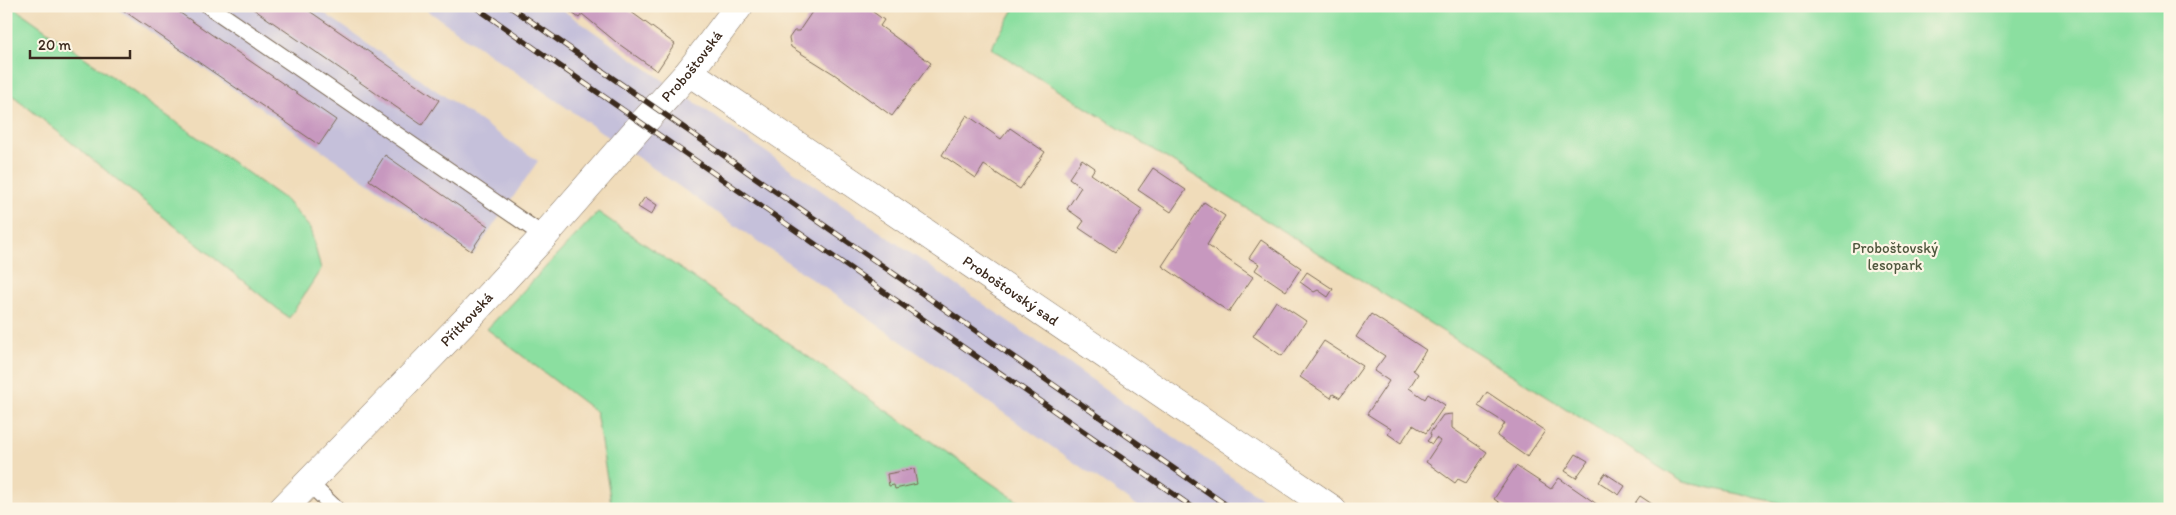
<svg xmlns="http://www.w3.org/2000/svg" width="2176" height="515" font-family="Itim,sans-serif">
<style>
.industrial{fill:#c5c0da}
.green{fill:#8bdfa0;stroke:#63845f}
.building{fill:#c798bf}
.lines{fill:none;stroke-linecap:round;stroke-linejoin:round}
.lane-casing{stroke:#7a6855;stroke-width:18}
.street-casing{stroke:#7a6855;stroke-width:29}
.secondary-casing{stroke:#7a6855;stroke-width:29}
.lane{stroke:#fff;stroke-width:16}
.street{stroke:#fff;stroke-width:28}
.secondary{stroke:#fff;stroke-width:28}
.rail-casing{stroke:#3b2a1e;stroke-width:5.5}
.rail{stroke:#fcf5e5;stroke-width:4;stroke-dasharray:11;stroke-linecap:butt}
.labels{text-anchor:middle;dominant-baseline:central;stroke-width:4.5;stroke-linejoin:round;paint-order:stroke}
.street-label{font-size:15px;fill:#3b2a1e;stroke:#fcf5e5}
.park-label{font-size:15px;fill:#4f573e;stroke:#fcf5e5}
</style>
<rect width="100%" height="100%" fill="#fcf5e5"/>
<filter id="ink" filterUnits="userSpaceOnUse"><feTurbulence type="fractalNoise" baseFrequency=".02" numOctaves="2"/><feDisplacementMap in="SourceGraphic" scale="10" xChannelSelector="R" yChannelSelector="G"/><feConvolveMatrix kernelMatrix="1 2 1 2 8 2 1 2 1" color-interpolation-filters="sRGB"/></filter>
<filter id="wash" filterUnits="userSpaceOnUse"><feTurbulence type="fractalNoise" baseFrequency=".0096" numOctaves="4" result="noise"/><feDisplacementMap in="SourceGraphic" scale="20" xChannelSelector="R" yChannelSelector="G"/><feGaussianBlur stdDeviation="1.12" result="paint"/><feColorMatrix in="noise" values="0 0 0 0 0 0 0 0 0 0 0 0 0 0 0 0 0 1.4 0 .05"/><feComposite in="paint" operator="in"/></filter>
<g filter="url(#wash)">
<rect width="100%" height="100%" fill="#f0dcba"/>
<g class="industrial">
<polygon points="113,6 314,6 538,161 473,255"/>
<polygon points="421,6 557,6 1277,509 1141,509"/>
</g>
<g class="green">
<polygon points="8,6 12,6 286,200 310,228 321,269 289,318 6,90 6,9"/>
<polygon points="1016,6 2170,6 2170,509 1808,509 1683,482 991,48"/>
<polygon points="598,212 1029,509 612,509 596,412 487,329"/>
</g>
<g id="blocks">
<g class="building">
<polygon points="117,6 170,6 336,120 319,145"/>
<polygon points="249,6 302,6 439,100 422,125"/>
<polygon points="562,6 623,6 675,44 657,71 616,42 582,14 579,18"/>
<polygon points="816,6 852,6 858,10 861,6 865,6 884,20 880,26 931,63 892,116 834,74 791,47 789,38 794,31 799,31"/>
<polygon points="967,115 1001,139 1010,128 1045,152 1020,189 984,165 976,178 942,155"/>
<polygon points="385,155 488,226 471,251 369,180"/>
<polygon points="1082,159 1095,168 1091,174 1143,210 1115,252 1079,228 1084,221 1067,209 1081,187 1069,178"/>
<polygon points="1153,168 1186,190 1171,212 1138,190"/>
<polygon points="645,197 657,205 651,215 638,207"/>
<polygon points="1204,202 1225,216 1207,245 1253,277 1229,312 1162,266"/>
<polygon points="1261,240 1301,268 1286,291 1255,270 1259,264 1249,258"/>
<polygon points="1307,272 1333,289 1328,297 1318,290 1314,292 1300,282"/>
<polygon points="1276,301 1306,321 1282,356 1253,336"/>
<polygon points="1371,314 1426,350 1413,370 1418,374 1409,388 1425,399 1428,394 1445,405 1426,433 1413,425 1401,443 1388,434 1391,429 1367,414 1389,381 1374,371 1385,356 1356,337"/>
<polygon points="1324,341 1363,366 1340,398 1333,394 1331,398 1300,377"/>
<polygon points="1487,392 1545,431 1527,457 1497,436 1505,423 1478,406"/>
<polygon points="1452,414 1452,428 1487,452 1466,483 1458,479 1455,483 1426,462 1440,441 1436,438 1432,444 1427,441 1431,436 1430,433 1443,415"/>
<polygon points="1576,454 1588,461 1576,478 1565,471"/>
<polygon points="1516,466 1551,489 1559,478 1604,509 1508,509 1494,499"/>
<polygon points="914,469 917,484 895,489 894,485 889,486 887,474"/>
<polygon points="1605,473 1625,486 1619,495 1599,482"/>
<polygon points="1640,496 1655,506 1653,509 1631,509"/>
</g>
</g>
</g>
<g filter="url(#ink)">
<use href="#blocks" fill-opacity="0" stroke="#7a6855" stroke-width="1"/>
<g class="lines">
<g class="lane-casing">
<g id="lane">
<polyline points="209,6 544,236"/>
<polyline points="309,483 336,509"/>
</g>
</g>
<g class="street-casing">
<g id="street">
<path id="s1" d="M689,72L1332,509"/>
<path id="s2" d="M643,123L689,72L739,6"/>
</g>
</g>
<g class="secondary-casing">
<g id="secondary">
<path id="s3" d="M283,509L470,316L544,236L643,123"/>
</g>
</g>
<use href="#lane" class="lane"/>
<use href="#street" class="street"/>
<use href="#secondary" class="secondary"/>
<g class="rail-casing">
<g id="rail">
<polyline points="474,6 1195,509"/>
<polyline points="509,6 1232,509"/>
</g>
</g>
<use href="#rail" class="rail"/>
</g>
</g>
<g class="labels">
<g class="street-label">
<text stroke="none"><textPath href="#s2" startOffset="75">Proboštovská</textPath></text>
<text stroke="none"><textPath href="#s1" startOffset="389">Proboštovský sad</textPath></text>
<text stroke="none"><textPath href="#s3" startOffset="264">Přítkovská</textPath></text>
</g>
<g class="park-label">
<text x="1895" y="248">Proboštovský<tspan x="1895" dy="17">lesopark</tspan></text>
</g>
</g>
<rect width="2176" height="515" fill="none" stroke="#fcf5e5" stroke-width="25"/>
<path d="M30 50v8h100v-8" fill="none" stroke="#3b2a1e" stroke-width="2.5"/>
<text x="38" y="50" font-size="15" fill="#3b2a1e" stroke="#fcf5e5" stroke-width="4" paint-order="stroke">20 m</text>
</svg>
